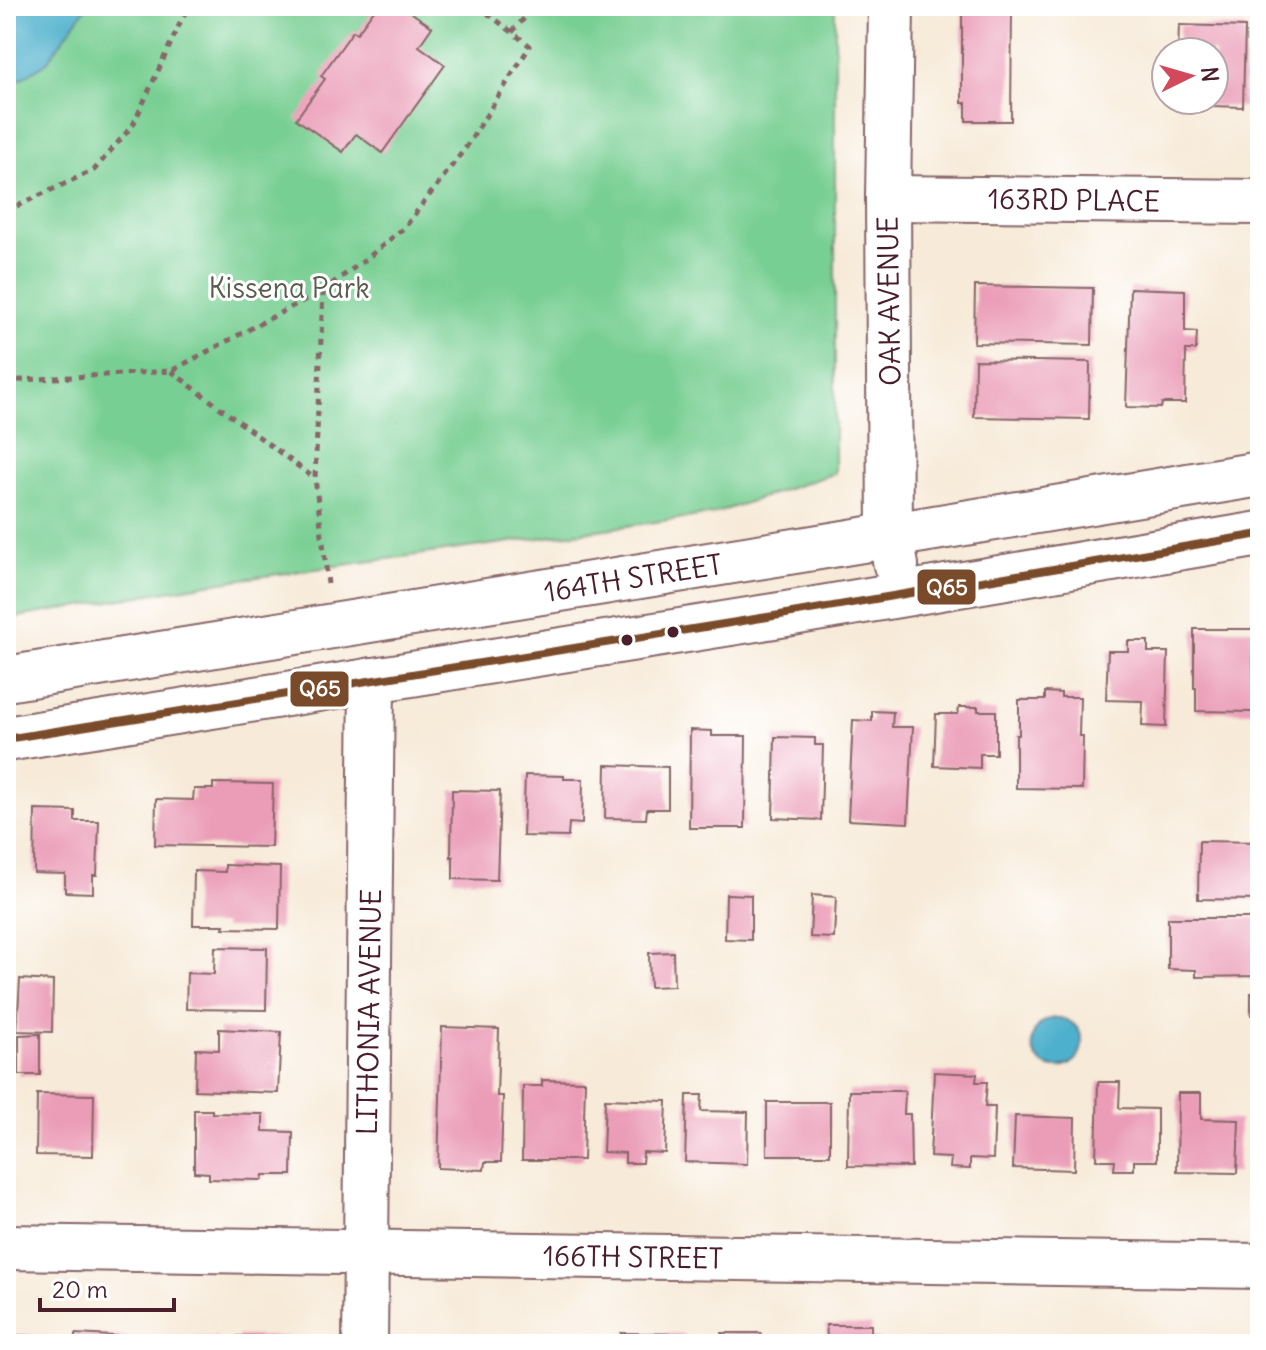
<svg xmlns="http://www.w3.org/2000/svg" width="1266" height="1350" font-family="Delius,sans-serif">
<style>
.green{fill:#78cf93;stroke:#61775f;stroke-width:2}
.water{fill:#4db0cc;stroke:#4c687c;stroke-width:2}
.building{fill:#eb9db8}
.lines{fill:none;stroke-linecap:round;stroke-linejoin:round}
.minor-casing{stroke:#876668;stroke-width:48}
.path{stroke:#876668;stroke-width:5;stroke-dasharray:6 6;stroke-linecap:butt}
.minor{stroke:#fff;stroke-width:44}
.bus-1-casing{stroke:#fff;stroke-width:14}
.bus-1{stroke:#7a4b2a;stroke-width:8}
.bus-dot{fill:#4a1f2b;stroke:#fff;stroke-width:3}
.labels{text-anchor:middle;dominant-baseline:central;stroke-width:6;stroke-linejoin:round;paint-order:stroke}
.street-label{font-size:28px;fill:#4a1f2b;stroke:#fff}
.park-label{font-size:28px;fill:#5a5d4f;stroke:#fff}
.line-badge{stroke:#fff;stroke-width:3}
.badge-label{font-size:22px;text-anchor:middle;font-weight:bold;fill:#fff}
</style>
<rect width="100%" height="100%" fill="#fff"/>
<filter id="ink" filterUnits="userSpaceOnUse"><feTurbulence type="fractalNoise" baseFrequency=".0125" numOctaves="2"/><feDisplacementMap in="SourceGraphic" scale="16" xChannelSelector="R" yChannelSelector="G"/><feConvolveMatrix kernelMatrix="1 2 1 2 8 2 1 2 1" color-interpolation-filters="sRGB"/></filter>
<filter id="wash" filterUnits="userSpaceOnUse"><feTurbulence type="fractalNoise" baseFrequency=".006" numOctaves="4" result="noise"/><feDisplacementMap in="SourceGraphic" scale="32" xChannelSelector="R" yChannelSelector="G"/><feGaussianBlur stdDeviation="1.8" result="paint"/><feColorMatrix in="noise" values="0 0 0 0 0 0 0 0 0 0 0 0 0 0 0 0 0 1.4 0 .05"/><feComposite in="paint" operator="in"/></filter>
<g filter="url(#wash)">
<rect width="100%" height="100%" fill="#f7ead8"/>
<polygon class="green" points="6,6 835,6 835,473 713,514 214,583 6,619"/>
<g class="water">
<polygon points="6,6 87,6 46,63 6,88"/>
<circle cx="1057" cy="1043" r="25"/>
</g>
<g id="blocks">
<g class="building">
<polygon points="377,6 402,6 432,27 419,46 445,65 382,153 356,134 343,152 296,119 325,79 321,76 353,31 357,33"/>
<polygon points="962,6 1012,6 1011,121 966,121 966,103 962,103"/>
<polygon points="1179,25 1245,27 1243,107 1177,105 1177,100 1214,100 1214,52 1178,52"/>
<polygon points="1257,263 1260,263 1260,324 1256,324"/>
<polygon points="975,286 1093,288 1092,345 974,343"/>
<polygon points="1130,288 1185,290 1185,331 1197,332 1196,350 1186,350 1185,403 1162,403 1161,408 1126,407"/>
<polygon points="975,360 1090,362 1089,419 974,417"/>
<polygon points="1194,629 1253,629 1254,712 1196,711 1196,688 1194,688"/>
<polygon points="1128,641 1148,641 1148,652 1168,652 1166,727 1142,726 1143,701 1106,700 1108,651 1128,651"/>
<polygon points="1045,692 1061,693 1061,697 1080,697 1079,736 1083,736 1082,789 1016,788 1016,735 1019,735 1019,700 1045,700"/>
<polygon points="959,707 978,707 978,711 996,711 996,754 980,754 980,768 934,766 936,714 958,714"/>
<polygon points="872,711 893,712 892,727 913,727 908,823 848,820 853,720 872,721"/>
<polygon points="690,730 712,731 712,736 746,736 745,828 689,828"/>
<polygon points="775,737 815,738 815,745 823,745 821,820 773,818"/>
<polygon points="606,765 668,767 668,809 647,809 646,819 605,818"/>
<polygon points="525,775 564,776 564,779 583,779 582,824 569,823 568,837 523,836"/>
<polygon points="213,783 273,784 271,847 155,845 156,799 193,800 194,789 213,789"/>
<polygon points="452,790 500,791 497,880 453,879 453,857 451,857"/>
<polygon points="35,810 75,811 75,821 99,821 97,875 93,875 93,893 65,892 65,874 34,873"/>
<polygon points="1199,841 1260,842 1260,900 1198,899"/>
<polygon points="225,865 280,867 279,929 223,928 224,925 193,925 194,871 225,872"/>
<polygon points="726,894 751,895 751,940 725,939"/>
<polygon points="812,895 836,897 834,938 810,937"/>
<polygon points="1168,918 1260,918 1260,976 1196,977 1196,970 1168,969"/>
<polygon points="215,947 267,948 266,1010 186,1009 187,973 214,974"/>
<polygon points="673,952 674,986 650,987 649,953"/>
<polygon points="20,979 53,981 52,1032 17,1031"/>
<rect x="1251" y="993" width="9" height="22"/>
<polygon points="442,1027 499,1029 497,1096 503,1096 501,1162 485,1162 484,1170 438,1168"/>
<polygon points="219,1029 281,1032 278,1093 195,1090 196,1049 219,1050"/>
<polygon points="40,1034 40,1075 19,1075 19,1035"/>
<polygon points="934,1072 977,1074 976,1082 987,1082 985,1107 995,1107 993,1159 970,1158 970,1169 950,1168 951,1158 930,1157"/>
<polygon points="542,1080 585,1081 583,1160 522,1160 523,1086 542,1086"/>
<polygon points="1098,1082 1120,1082 1119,1108 1157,1109 1157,1161 1134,1161 1134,1170 1114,1170 1115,1160 1096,1160"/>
<polygon points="849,1091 905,1091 904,1114 910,1114 911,1167 848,1166"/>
<polygon points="1178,1093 1201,1093 1201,1119 1239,1120 1237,1173 1177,1172"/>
<polygon points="6,1094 12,1094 10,1154 6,1154"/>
<polygon points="37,1094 94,1095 93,1156 36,1155"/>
<polygon points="687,1095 702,1095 701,1111 748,1112 747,1164 685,1162"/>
<polygon points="605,1099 667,1101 665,1153 643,1152 642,1163 625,1163 625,1153 603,1152"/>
<rect x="767" y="1102" width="63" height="53"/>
<polygon points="194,1110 212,1110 212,1113 263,1114 263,1131 293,1132 292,1175 263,1175 262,1180 209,1179 209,1173 194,1172"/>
<polygon points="1015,1116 1075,1118 1074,1170 1013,1168"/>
<polygon points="826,1325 871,1325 871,1339 879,1339 879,1344 816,1344 816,1337 827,1337"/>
<polygon points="621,1333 684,1334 684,1344 621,1344"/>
<polygon points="722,1333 761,1333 760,1344 721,1344"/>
<polygon points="75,1334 131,1337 131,1344 75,1344"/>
<polygon points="6,1335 49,1336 49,1344 6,1344"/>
<polygon points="238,1336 295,1337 295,1344 238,1344"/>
<rect x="153" y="1337" width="64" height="7"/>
<rect x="922" y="1340" width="19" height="4"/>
</g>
</g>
</g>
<g filter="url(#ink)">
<use href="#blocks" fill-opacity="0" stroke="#876668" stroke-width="2"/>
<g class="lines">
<g class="minor-casing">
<g id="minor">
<polyline points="891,6 888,198 890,536 896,565"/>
<polyline points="888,198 1260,202"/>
<polyline points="6,679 838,544 1260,474"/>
<polyline points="6,739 780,615 1260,534"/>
<polyline points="6,1247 1260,1266"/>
<polyline points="365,1344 372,680"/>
</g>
</g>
<g class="path">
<polyline points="188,6 212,10 216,6"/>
<polyline points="478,6 512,32"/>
<polyline points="6,211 94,170 133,125 188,6"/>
<polyline points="323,291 315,478 328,584"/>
<polyline points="171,371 314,478"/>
<polyline points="6,381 171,371 323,290 365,260 405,227 467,146 530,46 512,32 535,6"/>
</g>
<use href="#minor" class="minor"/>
<g class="bus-1-casing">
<polyline id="bus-1" points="6,739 780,615 1260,534"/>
</g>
<use href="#bus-1" class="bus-1"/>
</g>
</g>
<g class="bus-dot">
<circle cx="673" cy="632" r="7"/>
<circle cx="627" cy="640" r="7"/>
</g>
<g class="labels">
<g class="street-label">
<text transform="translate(1074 200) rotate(1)">163RD PLACE</text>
<text transform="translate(889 301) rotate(-91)">OAK AVENUE</text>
<text transform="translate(633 578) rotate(-9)">164TH STREET</text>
<text transform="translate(369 1012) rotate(-89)">LITHONIA AVENUE</text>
<text transform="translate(633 1257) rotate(1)">166TH STREET</text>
</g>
<g class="park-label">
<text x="289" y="288">Kissena Park</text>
</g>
</g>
<g class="line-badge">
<rect x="916" y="568" width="61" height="38" rx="8" fill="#7a4b2a"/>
<rect x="289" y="670" width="61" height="38" rx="8" fill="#7a4b2a"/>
</g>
<g class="badge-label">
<text x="947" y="595">Q65</text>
<text x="320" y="696">Q65</text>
</g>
<rect width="1266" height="1350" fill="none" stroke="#fff" stroke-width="32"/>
<g transform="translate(1190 76) rotate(85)"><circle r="38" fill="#ffffff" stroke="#b7a5aa" stroke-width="2"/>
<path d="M0-6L14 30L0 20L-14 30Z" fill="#d1495b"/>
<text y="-12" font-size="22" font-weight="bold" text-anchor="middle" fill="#4a1f2b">N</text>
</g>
<path d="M40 1298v12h134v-12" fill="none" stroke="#4a1f2b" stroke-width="4"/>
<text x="52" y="1298" font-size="24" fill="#4a1f2b" stroke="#ffffff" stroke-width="6" paint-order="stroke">20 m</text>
</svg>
